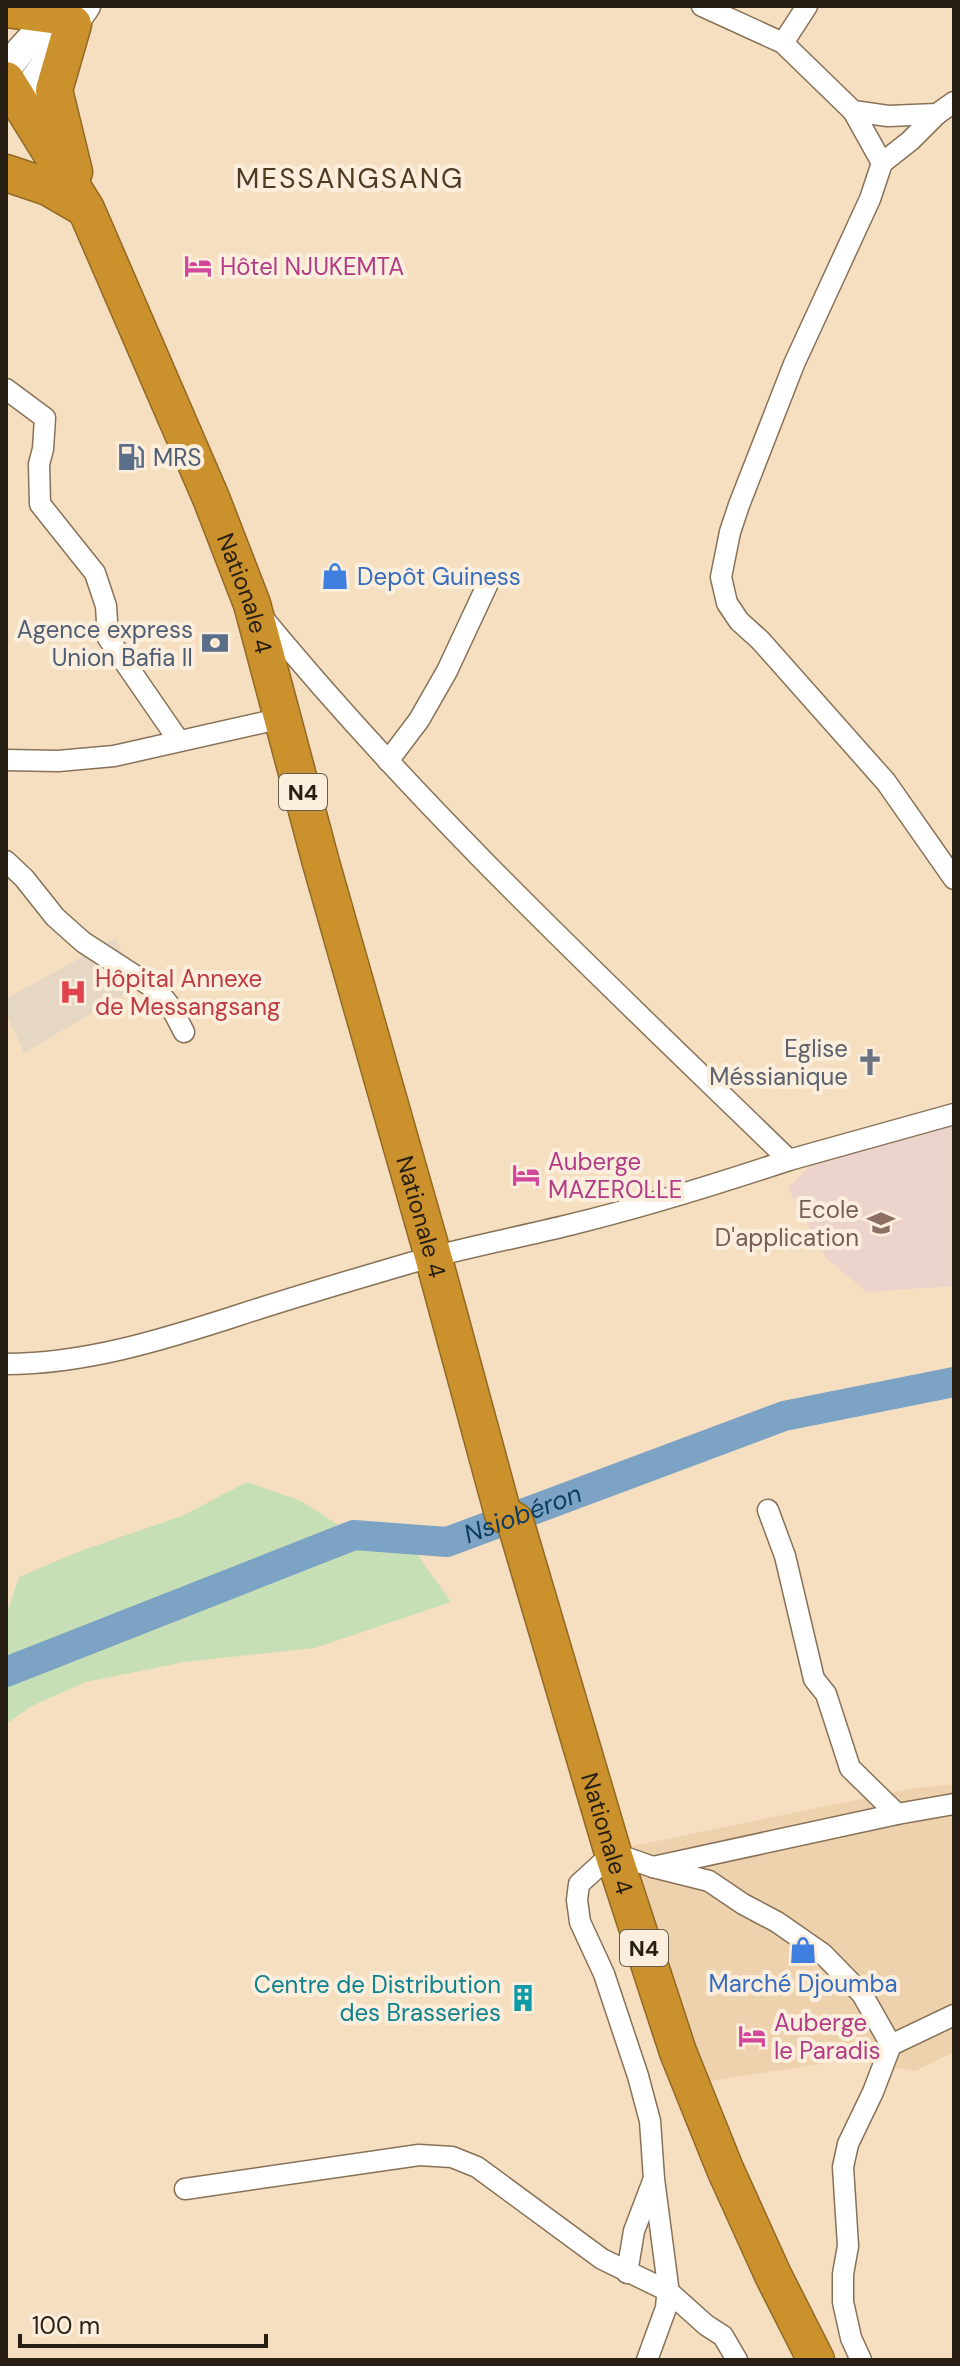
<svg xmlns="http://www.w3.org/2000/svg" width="960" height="2366" font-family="'DM Sans',sans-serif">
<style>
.built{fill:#eed2ae}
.education{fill:#ecd3cc}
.medical{fill:#e6d6c4}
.green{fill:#c6dfb6}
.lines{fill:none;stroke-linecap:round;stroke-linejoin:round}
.river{stroke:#7ca3c4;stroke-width:30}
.street-casing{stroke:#877257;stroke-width:23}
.secondary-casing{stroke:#877257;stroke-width:31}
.highway-casing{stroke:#916924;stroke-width:39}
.street{stroke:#fff;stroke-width:20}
.secondary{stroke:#fff;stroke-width:28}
.highway{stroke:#ca912d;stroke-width:36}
.labels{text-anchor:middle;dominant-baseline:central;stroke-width:8;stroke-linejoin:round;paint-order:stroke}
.shield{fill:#fceedc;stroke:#675d4f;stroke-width:2}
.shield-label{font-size:22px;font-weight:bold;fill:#271f13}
.hotel-label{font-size:24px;fill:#b23c85;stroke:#fceedc;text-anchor:start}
.service-label{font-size:24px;fill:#4e5e75;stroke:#fceedc;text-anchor:start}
.shop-label{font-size:24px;fill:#366cbe;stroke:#fceedc;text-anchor:start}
.street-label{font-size:24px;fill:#271f13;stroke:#fceedc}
.health-label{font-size:24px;fill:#be3a42;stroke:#fceedc;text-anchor:start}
.worship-label{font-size:24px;fill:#5b616d;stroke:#fceedc;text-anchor:end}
.education-label{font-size:24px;fill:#785e54;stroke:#fceedc;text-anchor:end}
.culture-label{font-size:24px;fill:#0d838f;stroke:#fceedc;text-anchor:end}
.water-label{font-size:26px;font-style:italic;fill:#0e3d5f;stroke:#fceedc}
.quarter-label{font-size:28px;letter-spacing:2px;fill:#4e3b21;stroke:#fceedc}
</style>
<rect width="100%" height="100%" fill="#f6dfc1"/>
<polygon class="built" points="954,1784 954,2052 915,2071 847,2060 696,2083 618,1849 909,1789"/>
<polygon class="education" points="954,1115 954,1286 867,1292 826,1258 788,1188 814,1162"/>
<polygon class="medical" points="116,938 136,987 24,1053 6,1013 6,999"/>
<polygon class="green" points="247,1482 301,1501 354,1535 395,1523 451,1602 315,1648 184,1662 85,1682 32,1706 6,1724 6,1616 19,1577 83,1550 182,1516"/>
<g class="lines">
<path class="river" id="s1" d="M6,1672L354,1535L447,1542L784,1416L954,1382"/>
<g class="street-casing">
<g id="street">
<polyline points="702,6 783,43 853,111 888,116 937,114 954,102"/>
<polyline points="783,43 807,6"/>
<polyline points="853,111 882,163"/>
<polyline points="937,114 910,141 882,163 870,199 794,364 739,505 730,532 721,577 727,603 739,621 760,640 886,782 954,879"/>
<polyline points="6,389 45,418 43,449 39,464 40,504 95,573 106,606 108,638 179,741"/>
<path d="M264,619C424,813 609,985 789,1160L954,1114"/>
<polyline points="6,760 58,761 114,756 283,718"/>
<polyline points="388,761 419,720 447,671 489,581"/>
<polyline points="6,861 24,878 55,917 83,942 157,990 171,1007 184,1032"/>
<path d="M6,1364C84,1364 162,1340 236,1316C294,1297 352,1280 410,1263C462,1248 516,1238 569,1225C643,1207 717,1184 789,1160"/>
<polyline points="768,1510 785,1556 814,1679 826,1694 850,1768 897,1814"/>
<polyline points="891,2045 862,1994 823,1954 777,1922 743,1904 709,1881 653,1867 897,1814 954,1804"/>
<polyline points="185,2189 419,2155 452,2157 477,2167 602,2259 668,2291 706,2325 723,2336 737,2360"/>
<polyline points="627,2273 634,2231 653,2181"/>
<polyline points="647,2360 666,2308 668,2286 654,2179 650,2121 638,2076 604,1974 580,1922 577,1900 579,1884 613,1853 653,1867"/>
<polyline points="861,2360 851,2338 843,2302 843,2274 848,2246 843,2167 848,2144 873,2092 891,2045 954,2015"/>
</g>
</g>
<g class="secondary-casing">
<g id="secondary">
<polyline points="6,70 21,50 61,6"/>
<polyline points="19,102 86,6"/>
</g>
</g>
<g class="highway-casing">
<g id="highway">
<polyline points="6,9 51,15"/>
<polyline points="73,24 54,90 74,172"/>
<path id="s2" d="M6,80L86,209L211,498L252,604L321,863L433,1256L503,1514L515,1521L613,1853L678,2052L725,2169L773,2275L816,2360"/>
<polyline points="6,173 48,187 84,208"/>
</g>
</g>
<use href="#street" class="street"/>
<use href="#secondary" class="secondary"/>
<use href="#highway" class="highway"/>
</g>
<defs>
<g id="hotel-bare" transform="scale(2.16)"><path d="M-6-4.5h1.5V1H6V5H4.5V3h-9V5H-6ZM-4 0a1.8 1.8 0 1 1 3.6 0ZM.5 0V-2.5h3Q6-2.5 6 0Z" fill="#d1479c" stroke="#fceedc" stroke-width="2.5" paint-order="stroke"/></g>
<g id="fuel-bare" transform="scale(2.16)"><path d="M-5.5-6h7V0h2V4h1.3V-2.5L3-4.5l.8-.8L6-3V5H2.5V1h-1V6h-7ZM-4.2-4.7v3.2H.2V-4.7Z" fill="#5c6f8a" stroke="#fceedc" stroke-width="2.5" paint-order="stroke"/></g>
<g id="shop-bare" transform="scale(2.16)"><path d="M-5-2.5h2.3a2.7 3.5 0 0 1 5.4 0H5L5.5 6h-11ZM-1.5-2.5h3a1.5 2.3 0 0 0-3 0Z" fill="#3f7fe0" stroke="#fceedc" stroke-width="2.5" paint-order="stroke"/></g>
<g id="bank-bare" transform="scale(2.16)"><path d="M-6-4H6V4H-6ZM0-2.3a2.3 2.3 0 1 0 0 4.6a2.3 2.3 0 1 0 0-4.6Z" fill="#5c6f8a" stroke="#fceedc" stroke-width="2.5" paint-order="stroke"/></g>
<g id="hospital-bare" transform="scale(2.16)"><path d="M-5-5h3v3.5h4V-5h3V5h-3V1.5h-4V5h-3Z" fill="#e0444e" stroke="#fceedc" stroke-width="2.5" paint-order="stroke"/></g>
<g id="church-bare" transform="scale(2.16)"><path d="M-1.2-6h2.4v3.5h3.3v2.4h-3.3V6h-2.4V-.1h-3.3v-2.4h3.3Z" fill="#6b7280" stroke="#fceedc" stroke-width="2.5" paint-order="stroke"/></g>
<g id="school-bare" transform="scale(2.16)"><path d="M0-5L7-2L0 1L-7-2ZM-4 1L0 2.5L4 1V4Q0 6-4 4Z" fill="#8d6e63" stroke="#fceedc" stroke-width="2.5" paint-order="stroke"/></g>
<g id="building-bare" transform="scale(2.16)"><path d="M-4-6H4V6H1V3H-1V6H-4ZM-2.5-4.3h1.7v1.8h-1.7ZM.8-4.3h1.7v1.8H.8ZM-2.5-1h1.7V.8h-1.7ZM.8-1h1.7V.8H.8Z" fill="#0f9aa8" stroke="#fceedc" stroke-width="2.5" paint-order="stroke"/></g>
</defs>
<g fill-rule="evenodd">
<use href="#hotel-bare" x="198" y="266"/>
<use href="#fuel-bare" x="131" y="457"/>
<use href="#shop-bare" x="335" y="576"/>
<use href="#bank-bare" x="215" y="643"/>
<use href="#hospital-bare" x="73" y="992"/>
<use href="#church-bare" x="870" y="1062"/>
<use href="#hotel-bare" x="526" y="1175"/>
<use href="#school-bare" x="881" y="1223"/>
<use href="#shop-bare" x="803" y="1950"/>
<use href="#building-bare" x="523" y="1998"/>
<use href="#hotel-bare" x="752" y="2036"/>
</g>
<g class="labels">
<g class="shield">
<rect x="279" y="774" width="48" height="36" rx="6"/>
<rect x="620" y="1930" width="48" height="36" rx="6"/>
</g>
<g class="shield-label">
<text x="303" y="792">N4</text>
<text x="644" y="1948">N4</text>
</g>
<g class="hotel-label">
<text x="220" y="266">Hôtel NJUKEMTA</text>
<text x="548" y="1161">Auberge<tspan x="548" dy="28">MAZEROLLE</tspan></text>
<text x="774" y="2022">Auberge<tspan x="774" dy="28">le Paradis</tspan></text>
</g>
<g class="service-label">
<text x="153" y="457">MRS</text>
<text x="193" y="629" text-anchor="end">Agence express<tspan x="193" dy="28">Union Bafia II</tspan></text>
</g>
<g class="shop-label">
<text x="357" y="576">Depôt Guiness</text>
<text x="803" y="1983" text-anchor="middle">Marché Djoumba</text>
</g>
<g class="street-label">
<text stroke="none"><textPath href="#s2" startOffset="568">Nationale 4</textPath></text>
<text stroke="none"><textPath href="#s2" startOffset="1216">Nationale 4</textPath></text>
<text stroke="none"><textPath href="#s2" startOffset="1864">Nationale 4</textPath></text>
</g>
<g class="health-label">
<text x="95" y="978">Hôpital Annexe<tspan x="95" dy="28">de Messangsang</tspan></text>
</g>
<g class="worship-label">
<text x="848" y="1048">Eglise<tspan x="848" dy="28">Méssianique</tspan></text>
</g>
<g class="education-label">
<text x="859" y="1209">Ecole<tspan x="859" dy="28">D'application</tspan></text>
</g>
<g class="culture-label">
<text x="501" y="1984">Centre de Distribution<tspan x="501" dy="28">des Brasseries</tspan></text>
</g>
<g class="water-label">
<text stroke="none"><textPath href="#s1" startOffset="548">Nsiobéron</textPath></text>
</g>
<g class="quarter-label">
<text x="350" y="178">MESSANGSANG</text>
</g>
</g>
<rect width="960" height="2366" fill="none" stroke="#271f13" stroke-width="16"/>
<path d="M20 2334v12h246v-12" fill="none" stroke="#271f13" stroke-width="4"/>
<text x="32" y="2334" font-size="24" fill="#271f13" stroke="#fceedc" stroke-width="6" paint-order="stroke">100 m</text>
</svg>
